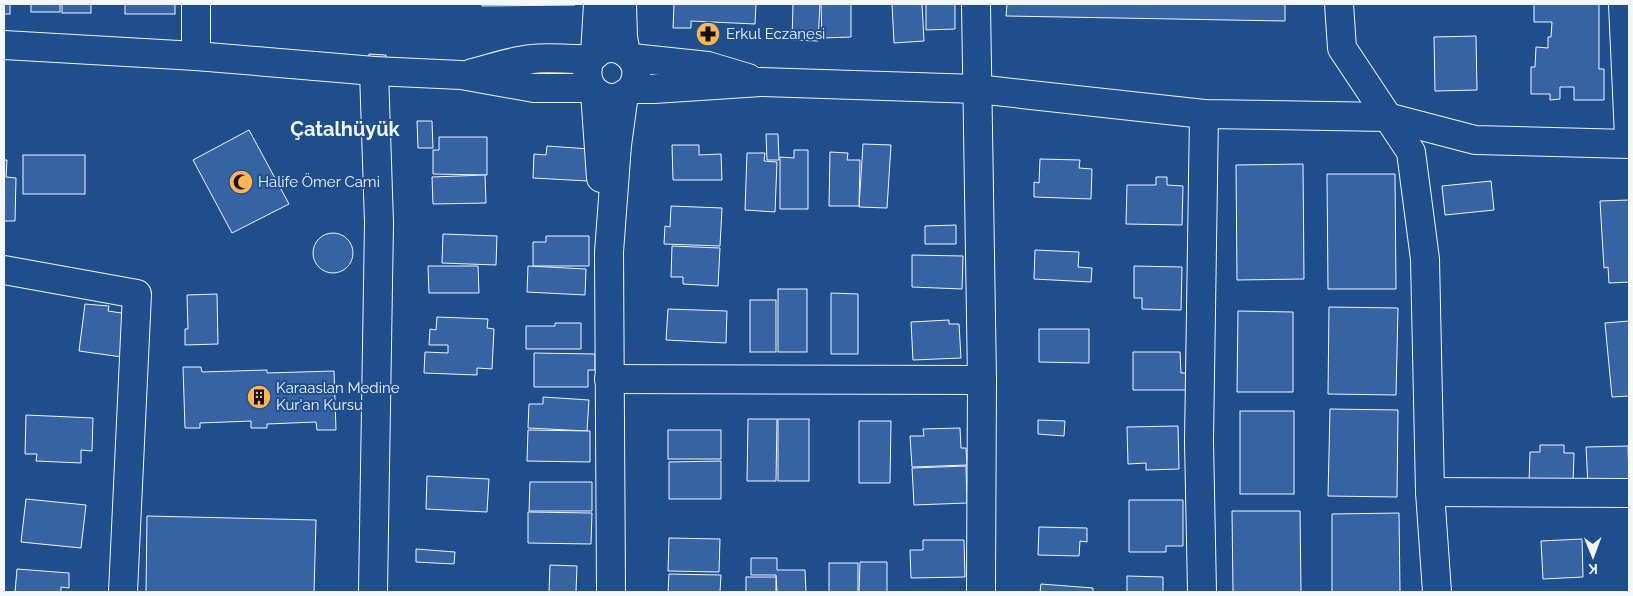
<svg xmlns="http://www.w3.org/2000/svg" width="1633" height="596" font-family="Raleway,sans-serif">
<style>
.building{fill:#3563a3;stroke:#f2f6ff}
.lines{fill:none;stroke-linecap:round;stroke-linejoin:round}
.minor-casing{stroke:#f2f6ff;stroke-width:30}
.minor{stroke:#1f4e8c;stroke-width:28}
.labels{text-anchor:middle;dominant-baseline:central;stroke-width:4;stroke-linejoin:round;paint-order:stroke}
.poi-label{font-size:15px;fill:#f2f6ff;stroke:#1f4e8c;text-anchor:start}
.district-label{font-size:20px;font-weight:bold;fill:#f2f6ff;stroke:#1f4e8c}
</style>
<rect width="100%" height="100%" fill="#1f4e8c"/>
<g class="building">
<rect x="4" y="4" width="6" height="10"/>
<rect x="31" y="4" width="29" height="8"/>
<rect x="62" y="4" width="29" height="9"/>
<rect x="125" y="4" width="50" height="10"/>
<polygon points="482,4 575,4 575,5 482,6"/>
<polygon points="674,4 756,4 755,24 691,21 691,28 673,28"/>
<polygon points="793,4 820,4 818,41 792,40"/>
<polygon points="821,4 851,4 851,37 822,38"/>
<polygon points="892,4 922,4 924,41 894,43"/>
<polygon points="926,4 955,4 955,29 926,30"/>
<polygon points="1007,4 1285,4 1285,21 1006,16"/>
<polygon points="1534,4 1599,4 1599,69 1604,69 1604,100 1574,100 1574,87 1560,87 1560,99 1550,100 1550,94 1531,94 1531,67 1535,67 1536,47 1548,48 1548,37 1551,37 1552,22 1534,22"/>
<polygon points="1476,36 1477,90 1435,91 1434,37"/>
<polygon points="369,54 386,55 385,71 368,70"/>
<polygon points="417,121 432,121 433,148 418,148"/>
<polygon points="249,130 289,204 232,233 193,160"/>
<polygon points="766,134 778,134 779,160 767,160"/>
<polygon points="439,137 487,137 487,175 433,174 433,150 439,150"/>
<polygon points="863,144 891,145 887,208 859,207"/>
<polygon points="672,145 699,145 699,155 721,154 722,180 673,180"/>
<polygon points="547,146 590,149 588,181 533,178 534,154 546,155"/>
<polygon points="794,150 808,150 808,209 780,209 780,157 794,158"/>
<polygon points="830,152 848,153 847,160 860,160 859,206 829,206"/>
<polygon points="747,153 765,153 764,161 777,162 775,212 745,210"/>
<rect x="23" y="155" width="62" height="39"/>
<polygon points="1040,159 1080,160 1079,168 1092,169 1091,199 1034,197 1034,182 1039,183"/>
<polygon points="4,160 7,160 6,177 16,178 15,221 4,221"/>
<polygon points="1303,164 1304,279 1237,280 1236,165"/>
<polygon points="1327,174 1395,174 1396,289 1328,289"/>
<polygon points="485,175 486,203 433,204 432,177"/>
<polygon points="1156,177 1167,177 1167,185 1183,186 1182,225 1126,224 1127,185 1156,185"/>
<polygon points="1491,181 1494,210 1445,215 1442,186"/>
<polygon points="1629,200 1629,282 1609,283 1608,267 1604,268 1600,201"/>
<polygon points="671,206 722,208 720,246 664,244 665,226 670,227"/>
<polygon points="956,225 956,244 925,244 925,226"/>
<circle cx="333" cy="253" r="20"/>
<polygon points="443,234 497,236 496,265 442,263"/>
<polygon points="546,236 589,236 589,266 533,266 533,242 546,242"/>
<polygon points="672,246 720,248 718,286 683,284 683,277 671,277"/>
<polygon points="1035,250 1079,252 1078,267 1092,268 1091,282 1034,279"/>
<polygon points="912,255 963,256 962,289 912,287"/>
<polygon points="428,266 478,266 479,293 429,293"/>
<polygon points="528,266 586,269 585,295 527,292"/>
<polygon points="1134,266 1182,267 1181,310 1142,309 1142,298 1134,298"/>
<rect x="778" y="289" width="29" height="63"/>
<polygon points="831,293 858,294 858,354 831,354"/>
<polygon points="217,294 218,344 185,345 185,329 188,329 187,295"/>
<rect x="750" y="300" width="26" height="52"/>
<polygon points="85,304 109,306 108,311 128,314 122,357 79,351"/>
<polygon points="1329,307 1398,308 1396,395 1328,394"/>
<polygon points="668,309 727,311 726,343 666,340"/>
<polygon points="1238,311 1293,312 1293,392 1237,392"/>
<polygon points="437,317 488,319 487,328 494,329 492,369 477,368 477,375 424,373 425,352 448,353 448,345 429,345 430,329 436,330"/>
<polygon points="949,320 949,324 959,324 961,358 913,360 911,322"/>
<polygon points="1629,321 1629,396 1612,397 1605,323"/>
<polygon points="555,323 581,323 581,349 526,349 526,326 555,326"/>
<polygon points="1039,329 1089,329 1089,363 1039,362"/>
<polygon points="1133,352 1180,352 1181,373 1187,373 1187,390 1133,390"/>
<polygon points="534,353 595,354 595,370 588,370 588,387 534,387"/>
<polygon points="183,367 201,367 202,372 267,370 267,373 334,371 336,430 317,430 316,422 267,424 267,428 251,428 251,421 200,423 200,428 185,428"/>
<polygon points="543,397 589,400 587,431 528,428 529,404 543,404"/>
<polygon points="1330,409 1398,410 1397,497 1328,496"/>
<rect x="1240" y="411" width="54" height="83"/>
<polygon points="26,415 93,418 92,451 81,450 81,463 36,461 37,454 25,454"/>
<polygon points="748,419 777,419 776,481 747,481"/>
<rect x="778" y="419" width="31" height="62"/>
<polygon points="1038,420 1065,421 1064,436 1038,434"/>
<polygon points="859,421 891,421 890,483 859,483"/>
<polygon points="1178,426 1179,469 1146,470 1146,463 1128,464 1127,427"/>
<polygon points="960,428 961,448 966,448 967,465 912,467 910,436 924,436 923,429"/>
<polygon points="528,430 590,431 590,462 527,461"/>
<rect x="668" y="430" width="53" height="29"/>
<polygon points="1540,445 1564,445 1564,453 1574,453 1573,484 1529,483 1530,452 1540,452"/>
<polygon points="1628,446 1629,484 1588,485 1586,447"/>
<polygon points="721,461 721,499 669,499 669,462"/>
<polygon points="966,466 967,503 914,505 912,468"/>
<polygon points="427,476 489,479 487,512 426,509"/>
<polygon points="530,482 592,482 592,511 529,511"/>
<polygon points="26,499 86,505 81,548 21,542"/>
<polygon points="1129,500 1183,500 1183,546 1166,546 1166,552 1129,552"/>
<polygon points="1232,511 1300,511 1301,592 1233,592"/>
<polygon points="528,512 592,513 591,544 528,543"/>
<polygon points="1399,513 1400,592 1332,592 1332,514"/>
<polygon points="147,516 316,520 314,592 146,592"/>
<polygon points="1039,527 1087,528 1087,542 1080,541 1079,556 1038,555"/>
<polygon points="669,538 720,539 719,572 668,571"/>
<polygon points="1582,539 1583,577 1543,579 1541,541"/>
<polygon points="923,540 964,540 965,577 911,578 910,550 923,550"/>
<polygon points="416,549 455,552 454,564 416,562"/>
<polygon points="751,558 777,558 777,570 805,570 806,592 777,592 776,575 751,575"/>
<polygon points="860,562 887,562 887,592 859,592"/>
<rect x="829" y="563" width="29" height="29"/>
<polygon points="550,565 577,566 576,592 549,592"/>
<polygon points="17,569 69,573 69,588 61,587 61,592 15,592"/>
<polygon points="669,574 721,575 720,592 668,592"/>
<polygon points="1127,576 1163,577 1163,592 1127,592"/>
<rect x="746" y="577" width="30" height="15"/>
<polygon points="1041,584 1093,588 1093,592 1040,592"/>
</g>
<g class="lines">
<g class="minor-casing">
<g id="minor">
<polyline points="196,4 196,56"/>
<polyline points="622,4 623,37 626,53"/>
<polyline points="976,4 982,380 981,592"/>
<polyline points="1339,4 1342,48 1411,152 1425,259 1430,492 1437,592"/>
<polyline points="1623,4 1629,137"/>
<polyline points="4,45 196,56 374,71 461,75 534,88 591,88"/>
<polyline points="595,54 598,4"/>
<polyline points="632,58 708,66 748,78"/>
<path d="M472,73C492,68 512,61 532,59C547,57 563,59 578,59C581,59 587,60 590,59C594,57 597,52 602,50C621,42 642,61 635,81C624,112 576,98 590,59"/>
<polyline points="631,89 654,89 761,82 977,89 1204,114 1387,117 1475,140 1629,144"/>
<polyline points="595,92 601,178"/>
<polyline points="4,270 137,294 123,592"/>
<polyline points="609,379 982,380"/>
<polyline points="1430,492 1629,493"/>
<polyline points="373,592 379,223 374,71"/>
<polyline points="611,592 609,252 617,145 624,94"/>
<polyline points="1202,592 1199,441 1204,114"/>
</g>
</g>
<use href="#minor" class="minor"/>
</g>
<defs>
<g id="pharmacy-disc" transform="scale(1.25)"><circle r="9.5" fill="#ffb74d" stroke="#1f4e8c"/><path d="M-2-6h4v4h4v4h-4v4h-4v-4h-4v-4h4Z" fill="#111"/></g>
<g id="mosque-disc" transform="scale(1.25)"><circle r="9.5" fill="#ffb74d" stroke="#1f4e8c"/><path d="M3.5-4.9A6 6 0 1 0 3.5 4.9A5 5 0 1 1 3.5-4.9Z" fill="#111"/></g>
<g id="building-disc" transform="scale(1.25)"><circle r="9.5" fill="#ffb74d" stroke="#1f4e8c"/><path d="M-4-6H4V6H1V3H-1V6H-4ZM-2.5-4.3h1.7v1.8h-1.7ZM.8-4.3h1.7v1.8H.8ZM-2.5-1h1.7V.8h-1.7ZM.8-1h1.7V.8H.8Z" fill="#111"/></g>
</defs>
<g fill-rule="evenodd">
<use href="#pharmacy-disc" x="708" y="34"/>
<use href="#mosque-disc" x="241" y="182"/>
<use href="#building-disc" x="259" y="397"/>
</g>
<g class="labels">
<g class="poi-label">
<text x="726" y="34">Erkul Eczanesi</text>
<text x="258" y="182">Halife Ömer Cami</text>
<text x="276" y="388">Karaaslan Medine<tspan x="276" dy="17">Kur'an Kursu</tspan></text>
</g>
<g class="district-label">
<text x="345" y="129">Çatalhüyük</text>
</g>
</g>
<rect width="1633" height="596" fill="none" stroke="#f2f6ff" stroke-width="10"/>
<g transform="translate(1593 556) rotate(179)" stroke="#1f4e8c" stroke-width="4" paint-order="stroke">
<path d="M0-4L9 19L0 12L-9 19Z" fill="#f2f6ff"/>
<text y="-8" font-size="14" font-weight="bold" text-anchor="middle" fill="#f2f6ff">K</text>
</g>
</svg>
